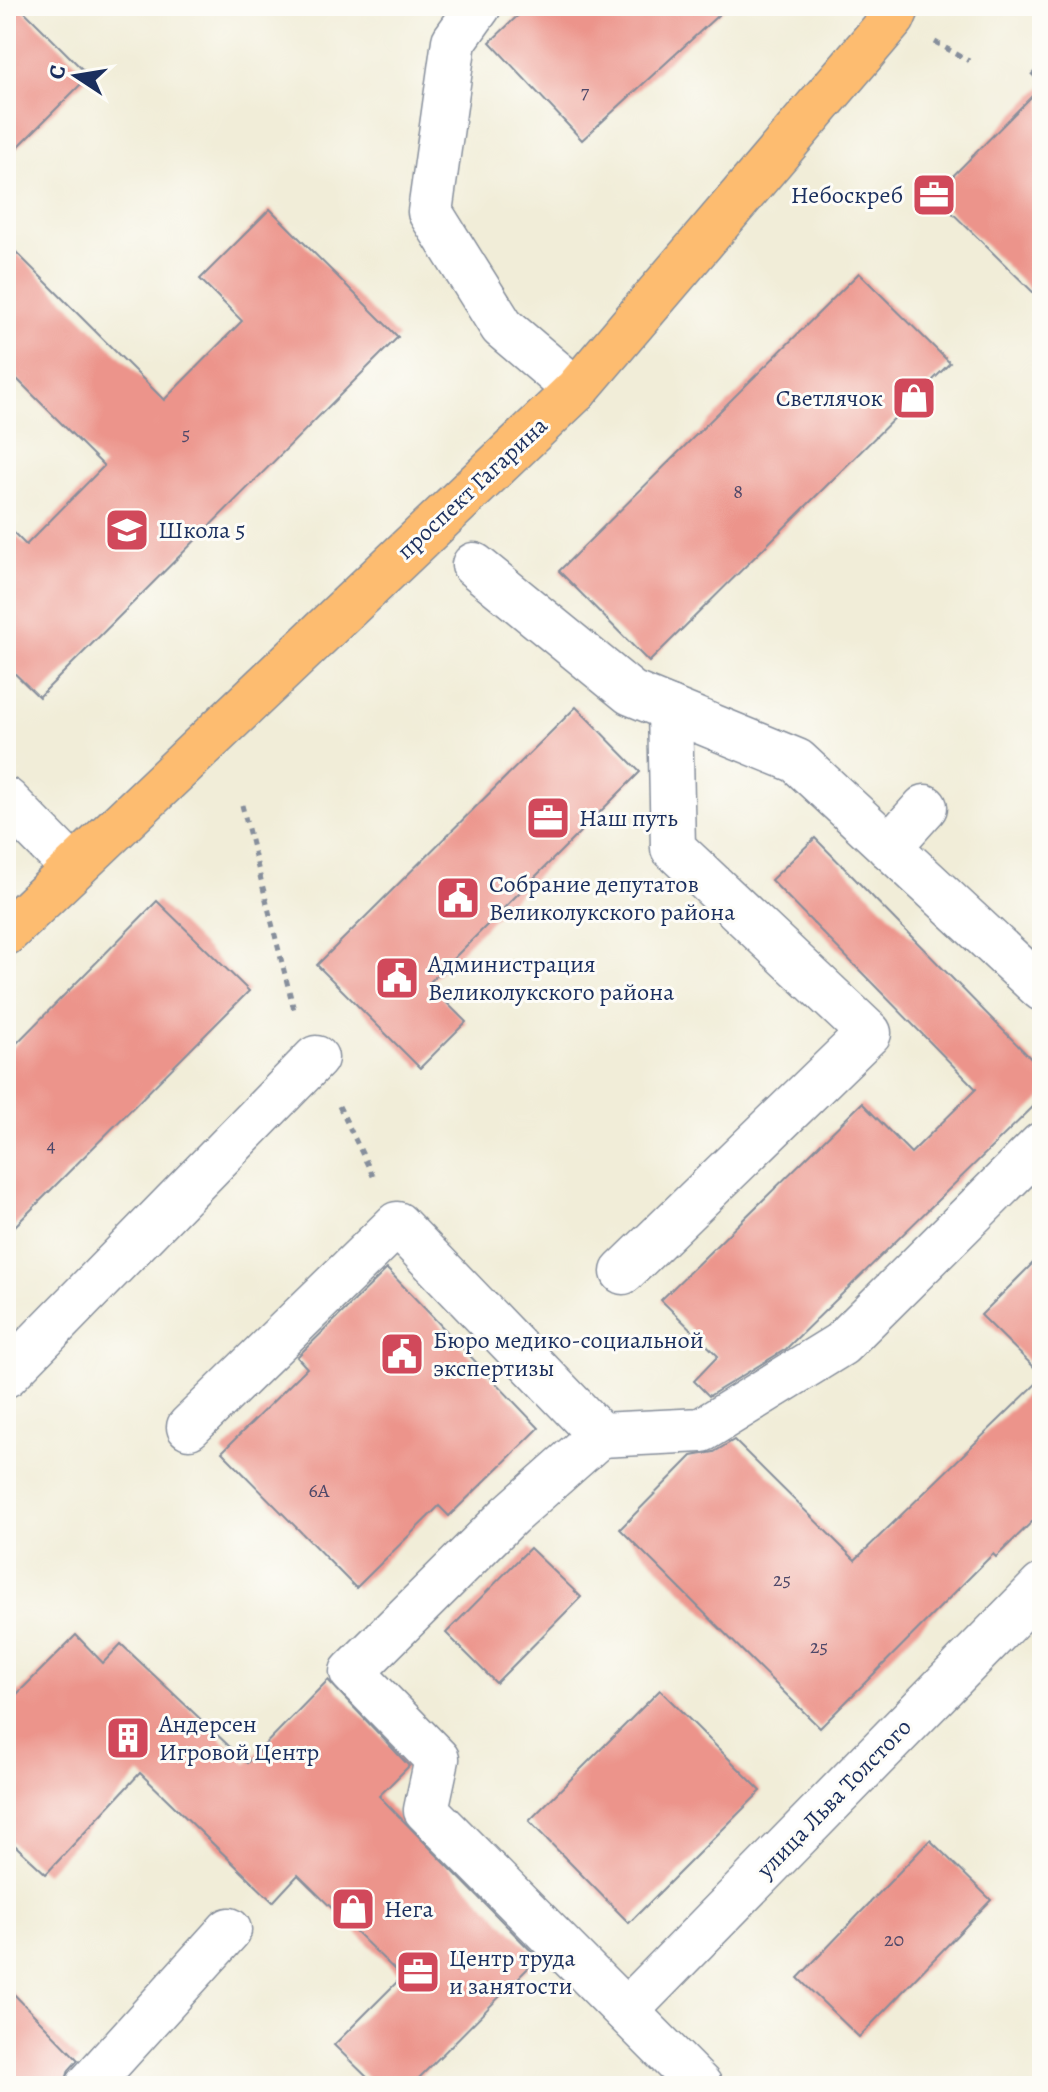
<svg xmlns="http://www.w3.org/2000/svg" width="1048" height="2092" font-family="Alegreya,serif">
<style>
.building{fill:#ec948b}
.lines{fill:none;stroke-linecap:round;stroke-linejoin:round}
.minor-casing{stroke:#868e9b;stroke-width:47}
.major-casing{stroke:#868e9b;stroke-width:47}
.path{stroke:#868e9b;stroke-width:5;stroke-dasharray:6 6;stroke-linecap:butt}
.minor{stroke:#fff;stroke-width:44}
.major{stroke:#fdbc70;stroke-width:44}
.labels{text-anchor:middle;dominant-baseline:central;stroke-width:6;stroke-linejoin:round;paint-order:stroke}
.number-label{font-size:20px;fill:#4f4869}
.poi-label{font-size:24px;fill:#1b2f5e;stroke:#fdfcf7;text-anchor:start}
.street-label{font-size:24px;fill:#1b2f5e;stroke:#fdfcf7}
</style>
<rect width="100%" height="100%" fill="#fdfcf7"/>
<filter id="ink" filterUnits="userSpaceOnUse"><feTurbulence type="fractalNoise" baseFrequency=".0125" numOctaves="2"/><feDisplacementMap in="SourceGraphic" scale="16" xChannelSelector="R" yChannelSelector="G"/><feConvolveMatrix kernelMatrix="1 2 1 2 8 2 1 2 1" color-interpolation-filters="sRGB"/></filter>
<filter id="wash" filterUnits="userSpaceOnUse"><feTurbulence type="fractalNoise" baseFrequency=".006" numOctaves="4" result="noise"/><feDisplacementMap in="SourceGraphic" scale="32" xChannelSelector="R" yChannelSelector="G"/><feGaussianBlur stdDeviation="1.8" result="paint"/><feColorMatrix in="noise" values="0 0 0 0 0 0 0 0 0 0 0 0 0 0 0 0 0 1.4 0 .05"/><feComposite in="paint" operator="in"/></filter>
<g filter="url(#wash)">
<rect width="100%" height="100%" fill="#f1edd8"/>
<g id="blocks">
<g class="building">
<polygon points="6,6 19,6 89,76 6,159"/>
<polygon points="528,6 728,6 582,140 490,42"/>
<polygon points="1042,86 1042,301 934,195"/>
<polygon points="270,209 398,337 39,697 6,665 6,525 26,545 104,466 6,368 6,242 164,400 242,321 200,279"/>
<polygon points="859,273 950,363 649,662 559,571"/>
<polygon points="576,707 640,772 428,984 466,1022 420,1068 317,965"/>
<polygon points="815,838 1042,1070 1042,1098 786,1349 709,1396 694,1381 718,1356 661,1300 862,1103 911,1153 976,1089 771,880"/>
<polygon points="157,901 249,991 6,1235 6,1054"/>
<polygon points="1042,1254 1042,1375 981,1315"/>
<polygon points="387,1269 539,1428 449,1516 439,1506 356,1588 222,1452 307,1368 297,1357"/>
<polygon points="1042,1378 1042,1512 996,1557 993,1554 820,1728 620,1529 692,1456 714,1452 734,1440 855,1560"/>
<polygon points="530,1548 581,1597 496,1683 446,1633"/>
<polygon points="76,1635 103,1663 121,1644 247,1763 328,1680 409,1766 379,1796 538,1958 411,2086 376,2086 334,2045 402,1977 298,1875 273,1902 140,1773 46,1874 6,1837 6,1705"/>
<polygon points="660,1690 761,1791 629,1923 529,1821"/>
<polygon points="930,1840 991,1900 859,2037 798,1978"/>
<polygon points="6,1986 78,2060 69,2070 64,2086 6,2086"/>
</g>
</g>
</g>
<g filter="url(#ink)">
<use href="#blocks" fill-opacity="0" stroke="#868e9b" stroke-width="2"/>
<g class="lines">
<g class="minor-casing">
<g id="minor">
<polyline points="479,6 454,41 430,212 502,327 576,390"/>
<polyline points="474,565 631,693 797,761 1042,989"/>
<polyline points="6,800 72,867"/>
<polyline points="889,847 925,807"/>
<polyline points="623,1272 869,1033 673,848 670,709"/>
<polyline points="6,1375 316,1058"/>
<polyline points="189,1427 397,1224 600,1435"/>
<polyline points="626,2011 1042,1586"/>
<polyline points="88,2086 229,1930"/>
<polyline points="700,2086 426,1810 437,1759 352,1672 510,1515 600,1435 702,1430 841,1344 1042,1144"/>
</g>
</g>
<g class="major-casing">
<polyline id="major" points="6,933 576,390 893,18 898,6"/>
</g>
<g class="path">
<polyline points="935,42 969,61"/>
<polyline points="1032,76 1042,66"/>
<polyline points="242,805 295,1014"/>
<polyline points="339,1106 375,1180"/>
</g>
<use href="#minor" class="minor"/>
<use href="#major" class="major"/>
</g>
</g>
<defs>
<g id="office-square" transform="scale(2.3)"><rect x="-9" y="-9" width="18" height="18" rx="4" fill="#d1495b" stroke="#fdfcf7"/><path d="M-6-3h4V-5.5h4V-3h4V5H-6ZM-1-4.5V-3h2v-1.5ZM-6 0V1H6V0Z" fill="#fff"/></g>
<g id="shop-square" transform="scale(2.3)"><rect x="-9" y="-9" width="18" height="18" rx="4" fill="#d1495b" stroke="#fdfcf7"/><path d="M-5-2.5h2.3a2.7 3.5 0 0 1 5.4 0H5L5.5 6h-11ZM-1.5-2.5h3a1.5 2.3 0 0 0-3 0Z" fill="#fff"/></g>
<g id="school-square" transform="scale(2.3)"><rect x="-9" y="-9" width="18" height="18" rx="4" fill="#d1495b" stroke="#fdfcf7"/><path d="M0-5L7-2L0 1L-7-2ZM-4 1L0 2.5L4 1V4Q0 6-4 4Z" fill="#fff"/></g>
<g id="civic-square" transform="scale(2.3)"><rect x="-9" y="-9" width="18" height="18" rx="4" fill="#d1495b" stroke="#fdfcf7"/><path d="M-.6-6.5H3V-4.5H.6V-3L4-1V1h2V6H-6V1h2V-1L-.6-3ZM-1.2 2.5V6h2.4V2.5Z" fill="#fff"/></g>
<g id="building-square" transform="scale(2.3)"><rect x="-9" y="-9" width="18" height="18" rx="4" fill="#d1495b" stroke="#fdfcf7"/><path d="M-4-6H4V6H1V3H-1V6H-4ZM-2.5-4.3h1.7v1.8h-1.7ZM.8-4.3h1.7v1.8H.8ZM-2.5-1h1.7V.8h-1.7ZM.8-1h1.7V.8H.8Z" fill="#fff"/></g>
</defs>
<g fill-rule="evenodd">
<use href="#office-square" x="934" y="195"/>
<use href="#shop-square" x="914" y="398"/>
<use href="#school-square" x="127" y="530"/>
<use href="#office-square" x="548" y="818"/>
<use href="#civic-square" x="458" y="898"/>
<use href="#civic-square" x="397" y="978"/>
<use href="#civic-square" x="402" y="1354"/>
<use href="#building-square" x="128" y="1738"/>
<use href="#shop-square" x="353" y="1909"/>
<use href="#office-square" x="418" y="1972"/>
</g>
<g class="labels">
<g class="number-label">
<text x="585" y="91">7</text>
<text x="186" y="433">5</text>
<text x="738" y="491">8</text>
<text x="51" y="1145">4</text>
<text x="319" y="1490">6А</text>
<text x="782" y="1579">25</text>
<text x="819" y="1646">25</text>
<text x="894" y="1939">20</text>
</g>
<g class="poi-label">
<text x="903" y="195" text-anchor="end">Небоскреб</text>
<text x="883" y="398" text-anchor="end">Светлячок</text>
<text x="158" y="530">Школа 5</text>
<text x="579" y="818">Наш путь</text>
<text x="489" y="884">Собрание депутатов<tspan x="489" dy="28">Великолукского района</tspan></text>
<text x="428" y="964">Администрация<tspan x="428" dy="28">Великолукского района</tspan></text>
<text x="433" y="1340">Бюро медико-социальной<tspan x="433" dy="28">экспертизы</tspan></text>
<text x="159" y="1724">Андерсен<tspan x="159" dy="28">Игровой Центр</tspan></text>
<text x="384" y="1909">Нега</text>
<text x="449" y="1958">Центр труда<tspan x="449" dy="28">и занятости</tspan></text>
</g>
<g class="street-label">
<text transform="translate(472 488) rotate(-43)">проспект Гагарина</text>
<text transform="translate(834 1798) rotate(-46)">улица Льва Толстого</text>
</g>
</g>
<rect width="1048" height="2092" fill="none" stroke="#fdfcf7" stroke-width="32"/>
<g transform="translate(76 76) rotate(282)" stroke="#fdfcf7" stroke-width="6" paint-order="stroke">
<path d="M0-6L14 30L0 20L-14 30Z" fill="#1b2f5e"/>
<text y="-12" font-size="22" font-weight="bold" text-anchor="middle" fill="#1b2f5e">С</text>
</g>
</svg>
